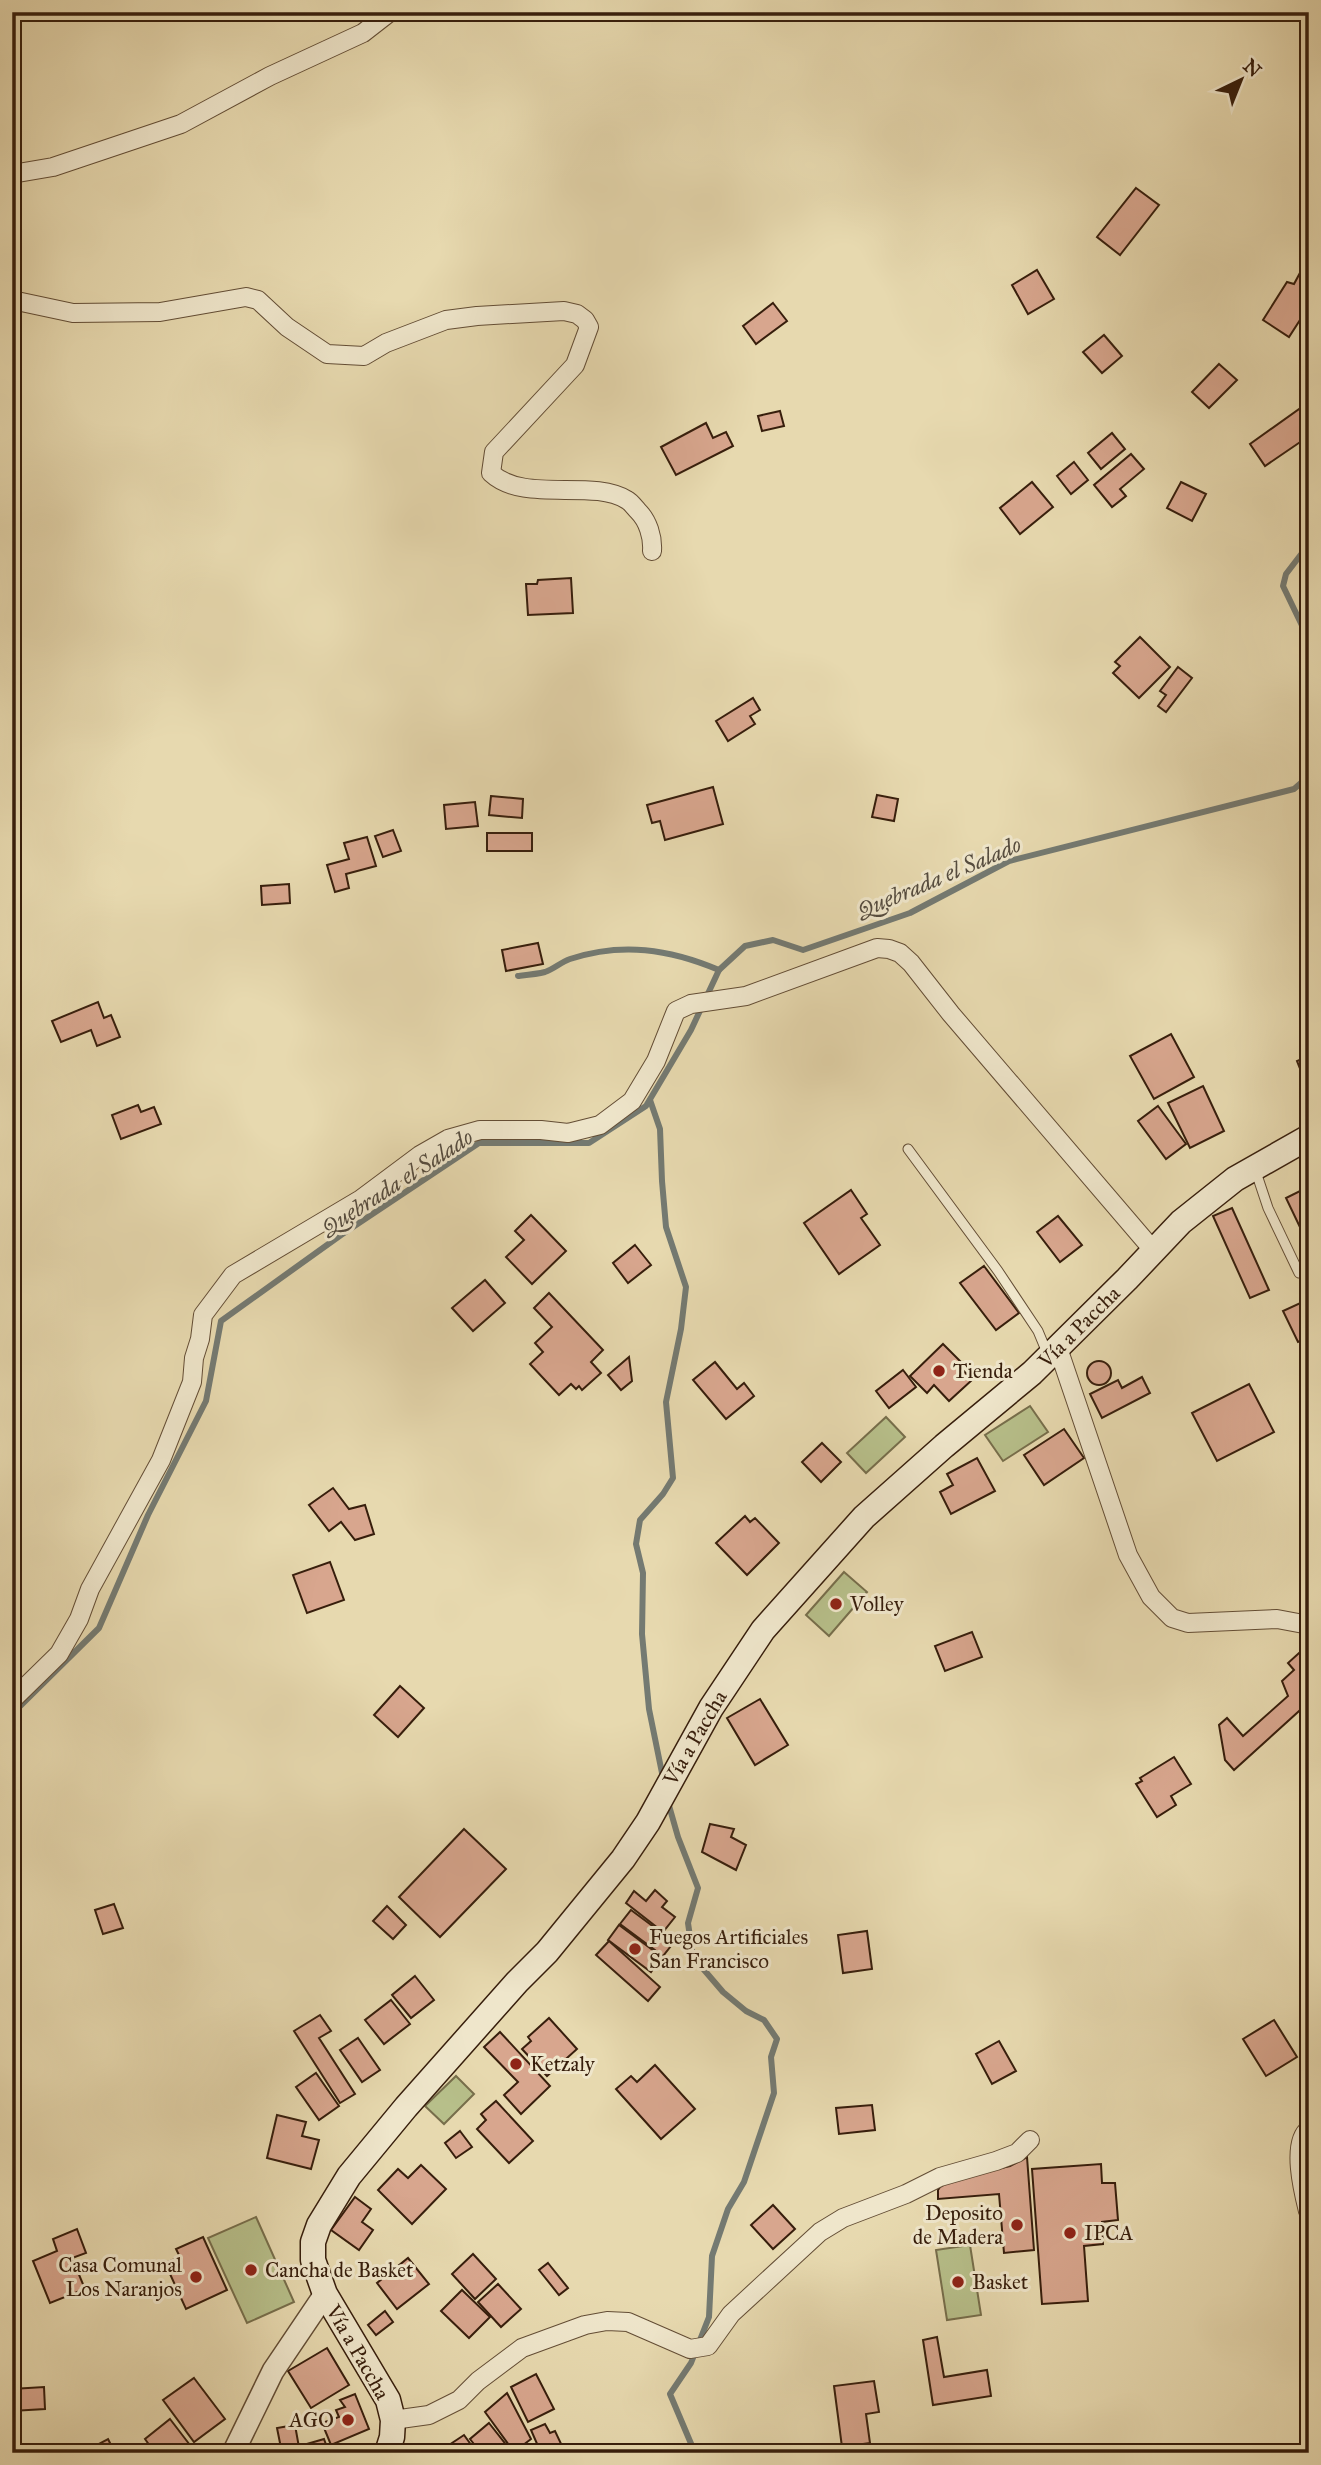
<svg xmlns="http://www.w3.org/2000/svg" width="1321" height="2465" font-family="'IM FELL Great Primer',serif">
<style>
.green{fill:#b7bf8a;stroke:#776e4b;stroke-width:2}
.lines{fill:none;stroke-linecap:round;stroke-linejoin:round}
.stream{stroke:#747a72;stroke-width:6}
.building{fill:#d8a68e;stroke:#371e0c;stroke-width:2}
.service-casing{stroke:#634d35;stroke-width:11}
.minor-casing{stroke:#634d35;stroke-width:20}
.tertiary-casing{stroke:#634d35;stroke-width:24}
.secondary-casing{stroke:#371e0c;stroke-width:27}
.service{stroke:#efe6cb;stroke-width:9}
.minor{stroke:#efe6cb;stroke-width:18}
.tertiary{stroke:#efe6cb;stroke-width:21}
.secondary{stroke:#efe6cb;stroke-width:24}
.poi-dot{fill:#8f2418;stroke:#efe6cb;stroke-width:2.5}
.labels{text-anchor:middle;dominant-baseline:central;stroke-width:6;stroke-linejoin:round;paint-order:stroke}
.street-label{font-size:21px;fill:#371e0c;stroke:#efe6cb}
.poi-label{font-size:21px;fill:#371e0c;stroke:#efe6cb;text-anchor:start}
.water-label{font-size:23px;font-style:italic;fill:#554c3f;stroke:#efe6cb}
</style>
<rect width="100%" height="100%" fill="#e7d9af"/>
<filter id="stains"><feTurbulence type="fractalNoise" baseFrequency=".00286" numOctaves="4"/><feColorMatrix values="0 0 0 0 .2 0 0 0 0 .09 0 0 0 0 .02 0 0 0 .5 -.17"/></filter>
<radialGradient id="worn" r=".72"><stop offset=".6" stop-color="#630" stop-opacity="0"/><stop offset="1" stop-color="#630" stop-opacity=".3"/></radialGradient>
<g class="green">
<polygon points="1030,1406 1048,1432 1003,1461 985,1435"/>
<polygon points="886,1417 905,1437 866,1473 847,1453"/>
<polygon points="844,1572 867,1592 829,1636 806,1615"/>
<polygon points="456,2076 474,2094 444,2124 425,2106"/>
<polygon points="256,2217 294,2302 247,2323 208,2238"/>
<polygon points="970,2245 981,2315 947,2320 936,2250"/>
</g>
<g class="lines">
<g class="stream">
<polyline points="1309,544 1286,574 1283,586 1309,640"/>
<path d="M518,976C527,975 537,974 545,972C554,969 561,962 570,959C622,942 669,949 719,970"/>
<polyline points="650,1100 660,1129 662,1181 666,1227 686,1287 681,1329 666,1402 673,1478 663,1494 640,1520 636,1544 643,1573 642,1634 649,1709 663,1778"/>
<polyline points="12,1714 99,1628 148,1515 206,1401 221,1321 341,1235 479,1143 589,1143 646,1106 691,1030 719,970 745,946 773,940 803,950 910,913 1009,861 1294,789 1309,776"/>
<polyline points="668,1802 678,1837 698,1888 688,1923 693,1957 723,1992 746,2011 764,2020 777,2039 771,2057 774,2093 744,2182 728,2209 712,2256 709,2317 691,2363 670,2394 695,2453"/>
</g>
</g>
<g class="building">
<polygon points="1136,188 1159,205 1120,255 1097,237"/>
<polygon points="1037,270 1054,299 1028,314 1012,285"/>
<polygon points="1301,271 1309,276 1309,306 1289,337 1263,320 1287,282 1294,284"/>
<polygon points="773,303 787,321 756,344 743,326"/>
<polygon points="1104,335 1122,356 1102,373 1083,352"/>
<polygon points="1219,364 1237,380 1209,408 1192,392"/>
<polygon points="1309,402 1309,436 1265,466 1250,444"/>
<polygon points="780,411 784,426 762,431 758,416"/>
<polygon points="706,423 713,438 726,432 733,446 676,475 661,447"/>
<polygon points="1112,433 1125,449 1101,469 1088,453"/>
<polygon points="1131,454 1144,469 1120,489 1126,496 1112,507 1094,485"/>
<polygon points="1074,462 1088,480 1071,494 1057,476"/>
<polygon points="1032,482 1053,507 1020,534 1000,508"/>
<polygon points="1181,482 1206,494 1192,521 1167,508"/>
<polygon points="571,578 573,613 528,615 526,584 537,584 538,580"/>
<polygon points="1140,637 1170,667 1139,698 1113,673 1120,666 1115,662"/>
<polygon points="1178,667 1192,678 1166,712 1158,706 1166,695 1160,691"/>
<polygon points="753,698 760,710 750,716 755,724 728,741 716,721"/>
<polygon points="713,787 723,824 665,840 660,821 652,823 647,805"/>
<polygon points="877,795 898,799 894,821 872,817"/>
<polygon points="491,796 523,799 522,818 489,815"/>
<polygon points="475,802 478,826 446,829 444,805"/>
<polygon points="393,830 401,851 383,857 375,836"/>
<rect x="487" y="833" width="45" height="18"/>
<polygon points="367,837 376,866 346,874 349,888 335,892 327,865 349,859 344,843"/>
<polygon points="289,884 290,903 262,905 261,886"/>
<polygon points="538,943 543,964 506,971 502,950"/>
<polygon points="98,1002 104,1018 111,1015 120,1037 97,1046 91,1030 61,1042 52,1021"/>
<polygon points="1171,1034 1194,1077 1154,1099 1130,1056"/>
<polygon points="1309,1056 1309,1073 1303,1076 1297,1061"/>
<polygon points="1203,1086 1224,1131 1190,1148 1168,1103"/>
<polygon points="138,1105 141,1112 154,1107 161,1124 121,1139 112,1115"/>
<polygon points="1158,1106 1186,1144 1166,1159 1138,1121"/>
<polygon points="1306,1188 1309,1193 1309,1246 1286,1198"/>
<polygon points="851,1190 867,1214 861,1218 880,1245 839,1274 804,1223"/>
<polygon points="1232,1208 1269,1290 1250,1298 1213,1216"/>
<polygon points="531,1215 566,1251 532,1284 506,1257 524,1240 515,1231"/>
<polygon points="1058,1216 1082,1245 1060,1262 1037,1232"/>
<polygon points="635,1245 651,1265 628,1283 613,1263"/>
<polygon points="984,1266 1019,1313 996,1330 960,1283"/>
<polygon points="485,1280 505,1303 473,1331 452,1308"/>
<polygon points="549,1293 603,1350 591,1362 601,1373 582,1390 579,1386 576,1389 571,1384 559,1395 530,1364 543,1352 535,1343 552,1327 534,1308"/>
<polygon points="1309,1299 1309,1337 1298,1342 1283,1311"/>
<polygon points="943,1344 963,1364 960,1367 972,1380 949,1401 934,1385 927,1393 910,1376"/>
<polygon points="629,1357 632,1381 621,1390 608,1375"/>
<circle cx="1099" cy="1373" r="12"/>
<polygon points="715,1362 737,1389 744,1383 754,1396 726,1419 693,1380"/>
<polygon points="903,1370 916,1387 889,1408 876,1391"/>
<polygon points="1142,1377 1150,1393 1102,1418 1090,1394 1118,1380 1122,1388"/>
<polygon points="1249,1384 1274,1432 1217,1461 1192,1413"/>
<polygon points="1064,1429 1084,1458 1044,1485 1024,1455"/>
<polygon points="822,1443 841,1462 821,1482 802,1462"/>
<polygon points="977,1458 995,1491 951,1514 940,1492 953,1485 947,1474"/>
<polygon points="333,1488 349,1509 365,1505 374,1534 355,1540 341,1522 329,1531 309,1505"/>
<polygon points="745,1516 750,1522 755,1518 779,1543 747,1575 716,1543"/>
<polygon points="330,1562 344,1600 307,1613 293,1575"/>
<polygon points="972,1632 982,1657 945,1671 935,1646"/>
<polygon points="1309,1644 1309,1702 1234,1770 1225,1760 1219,1725 1227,1718 1243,1736 1288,1696 1282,1681 1294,1670 1288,1663"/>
<polygon points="400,1686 424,1708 398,1737 374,1715"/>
<polygon points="760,1699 788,1745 755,1765 727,1718"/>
<polygon points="1174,1757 1191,1784 1171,1796 1176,1805 1157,1817 1136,1784 1142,1781 1140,1778"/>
<polygon points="710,1824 734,1829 731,1837 746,1845 736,1870 702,1852"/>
<polygon points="464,1829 506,1869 440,1937 399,1897"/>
<polygon points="655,1890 667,1901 662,1907 675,1917 663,1932 626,1903 634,1891 646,1901"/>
<polygon points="114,1904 123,1928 103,1934 95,1910"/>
<polygon points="387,1906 406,1925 393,1939 373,1921"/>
<polygon points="631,1910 674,1942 663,1956 620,1924"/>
<polygon points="619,1925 662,1957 651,1972 608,1940"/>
<polygon points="867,1931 872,1969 843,1973 838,1935"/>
<polygon points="609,1941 660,1987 648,2001 596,1955"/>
<polygon points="415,1976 434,2000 411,2018 392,1995"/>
<polygon points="391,2000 410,2024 384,2044 365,2020"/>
<polygon points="320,2015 331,2031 319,2038 355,2094 340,2103 294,2031"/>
<polygon points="549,2018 577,2049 547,2076 522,2049 531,2041 528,2037"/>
<polygon points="1274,2020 1297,2057 1266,2076 1243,2039"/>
<polygon points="500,2032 550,2086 521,2114 504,2095 518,2082 484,2047"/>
<polygon points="358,2038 380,2070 362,2082 340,2050"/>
<polygon points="999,2041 1016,2071 992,2084 976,2054"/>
<polygon points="655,2065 695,2109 661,2139 616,2089 631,2076 637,2082"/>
<polygon points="316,2073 339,2106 319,2120 296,2087"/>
<polygon points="496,2101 533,2141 509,2163 477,2129 486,2120 481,2114"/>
<polygon points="872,2105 875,2130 839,2134 836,2108"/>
<polygon points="277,2115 306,2122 302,2136 319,2140 311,2169 267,2158"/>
<polygon points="460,2131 472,2147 456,2158 445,2143"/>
<polygon points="1027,2157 1034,2250 1004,2253 999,2194 938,2199 938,2190 944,2181 1010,2166"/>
<polygon points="1101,2164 1102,2183 1115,2183 1118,2220 1102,2222 1103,2244 1084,2246 1088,2301 1042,2304 1032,2169"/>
<polygon points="421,2165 446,2189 412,2224 378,2190 398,2169 408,2178"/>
<polygon points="355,2197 371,2209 362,2222 373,2230 359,2250 331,2230"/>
<polygon points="773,2205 795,2229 773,2249 751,2225"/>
<polygon points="77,2229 86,2253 72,2258 85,2289 50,2303 33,2261 57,2251 53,2239"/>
<polygon points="203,2237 227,2290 186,2309 165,2263 180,2257 176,2249"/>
<polygon points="473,2254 496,2279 475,2299 452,2274"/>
<polygon points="408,2258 429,2284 397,2309 377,2283"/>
<polygon points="548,2263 568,2288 559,2295 539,2270"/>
<polygon points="498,2284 521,2309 501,2327 478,2302"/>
<polygon points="462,2290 490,2317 469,2338 441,2311"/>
<polygon points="385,2311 393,2322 376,2335 368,2325"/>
<polygon points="937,2337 944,2377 987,2370 991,2396 933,2405 923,2340"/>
<polygon points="327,2348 349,2385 311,2408 288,2371"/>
<polygon points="536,2374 554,2409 528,2422 511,2387"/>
<polygon points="194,2378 225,2419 194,2442 163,2400"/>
<polygon points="874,2381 879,2412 866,2414 870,2443 842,2447 834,2386"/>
<polygon points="44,2387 45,2409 12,2411 12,2389"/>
<polygon points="507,2393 531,2439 514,2452 485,2412"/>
<polygon points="355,2394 369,2429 331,2445 322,2423 339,2417 336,2410 345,2407 340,2400"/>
<polygon points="170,2419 193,2449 188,2453 155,2453 145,2439"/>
<polygon points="489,2423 511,2451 509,2453 481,2453 470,2439"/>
<polygon points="545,2424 550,2433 555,2431 563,2448 553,2453 541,2453 531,2430"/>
<polygon points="295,2425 300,2453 282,2453 277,2428"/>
<polygon points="464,2435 477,2453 446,2453 443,2449"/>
<polygon points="108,2439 115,2453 82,2453"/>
<polygon points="324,2439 329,2453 302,2453 300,2446"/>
</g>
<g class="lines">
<g class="service-casing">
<g id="service">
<polyline points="908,1149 998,1271 1038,1331 1048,1355"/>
<polyline points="1255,1169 1268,1208 1299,1273"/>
</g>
</g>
<g class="minor-casing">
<g id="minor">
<polyline points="12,174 53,167 181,124 270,76 363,33 390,12"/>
<path d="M12,300L73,313L160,312L246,297L258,300L287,327L327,354L364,356L386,343L446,320L477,316L564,311L577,314L585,320L589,327L575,365L494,452L491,473C524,504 592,478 627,500C631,502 635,508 638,511C648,521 653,537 652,551"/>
<polyline points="1058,1348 1128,1555 1151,1597 1172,1618 1188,1623 1277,1619 1309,1625"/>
<polyline points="12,1700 59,1654 79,1619 90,1589 161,1460 192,1382 194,1358 200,1339 203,1315 233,1275 361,1199 420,1155 448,1139 480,1130 541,1130 568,1133 600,1125 632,1101 656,1061 676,1011 691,1004 746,996 877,948 889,949 900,953 911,963 951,1014 1153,1250"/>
<path d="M1308,2211C1303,2191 1291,2142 1309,2129"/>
<polyline points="393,2420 429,2415 459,2400 478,2381 522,2348 585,2325 607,2321 628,2322 690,2349 708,2346 731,2314 820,2232 843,2218 906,2194 940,2177 996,2161 1017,2153 1030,2140"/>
</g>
</g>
<g class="tertiary-casing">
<polyline id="tertiary" points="233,2453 273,2371 325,2294"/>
</g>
<g class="secondary-casing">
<polyline id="secondary" points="387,2453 392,2437 393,2420 388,2400 325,2294 313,2260 313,2242 319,2225 349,2176 406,2107 517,1982 547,1952 623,1859 648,1822 711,1708 763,1630 864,1517 944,1446 1032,1373 1127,1279 1181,1222 1235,1179 1309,1137"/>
</g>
<use href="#service" class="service"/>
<use href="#minor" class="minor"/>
<use href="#tertiary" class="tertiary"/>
<use href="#secondary" class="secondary"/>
</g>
<g class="poi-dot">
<circle cx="939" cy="1371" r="7"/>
<circle cx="836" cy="1604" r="7"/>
<circle cx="635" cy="1949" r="7"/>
<circle cx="516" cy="2064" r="7"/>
<circle cx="1017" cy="2225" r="7"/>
<circle cx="1070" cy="2233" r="7"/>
<circle cx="251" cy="2270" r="7"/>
<circle cx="196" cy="2277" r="7"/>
<circle cx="958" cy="2282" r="7"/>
<circle cx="348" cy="2420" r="7"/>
</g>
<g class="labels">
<g class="street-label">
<text transform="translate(1079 1327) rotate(-45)">Vía a Paccha</text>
<text transform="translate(695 1738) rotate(-60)">Vía a Paccha</text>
<text transform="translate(358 2352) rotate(60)">Vía a Paccha</text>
</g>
<g class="poi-label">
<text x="953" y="1371">Tienda</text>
<text x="850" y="1604">Volley</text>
<text x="649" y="1937">Fuegos Artificiales<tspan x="649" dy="24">San Francisco</tspan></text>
<text x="530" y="2064">Ketzaly</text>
<text x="1003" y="2213" text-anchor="end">Deposito<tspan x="1003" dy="24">de Madera</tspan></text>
<text x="1084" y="2233">IPCA</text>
<text x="182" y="2265" text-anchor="end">Casa Comunal<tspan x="182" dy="24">Los Naranjos</tspan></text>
<text x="265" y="2270">Cancha de Basket</text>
<text x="972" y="2282">Basket</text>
<text x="334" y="2420" text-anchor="end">AGO</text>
</g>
<g class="water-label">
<text transform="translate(939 877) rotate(-23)">Quebrada el Salado</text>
<text transform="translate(397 1182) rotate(-33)">Quebrada el Salado</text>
</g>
</g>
<rect width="1321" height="2465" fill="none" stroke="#e7d9af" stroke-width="42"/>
<rect x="14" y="14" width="1293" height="2437" fill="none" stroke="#371e0c" stroke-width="3.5"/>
<rect x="21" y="21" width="1279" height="2423" fill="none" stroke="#371e0c" stroke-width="2"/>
<g transform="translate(1241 80) rotate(43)" stroke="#efe6cb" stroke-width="5" paint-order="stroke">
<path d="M0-5L12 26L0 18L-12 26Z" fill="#371e0c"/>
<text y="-10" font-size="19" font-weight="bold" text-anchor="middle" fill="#371e0c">N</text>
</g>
<rect width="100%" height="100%" filter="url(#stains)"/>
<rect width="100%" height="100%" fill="url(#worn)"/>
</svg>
